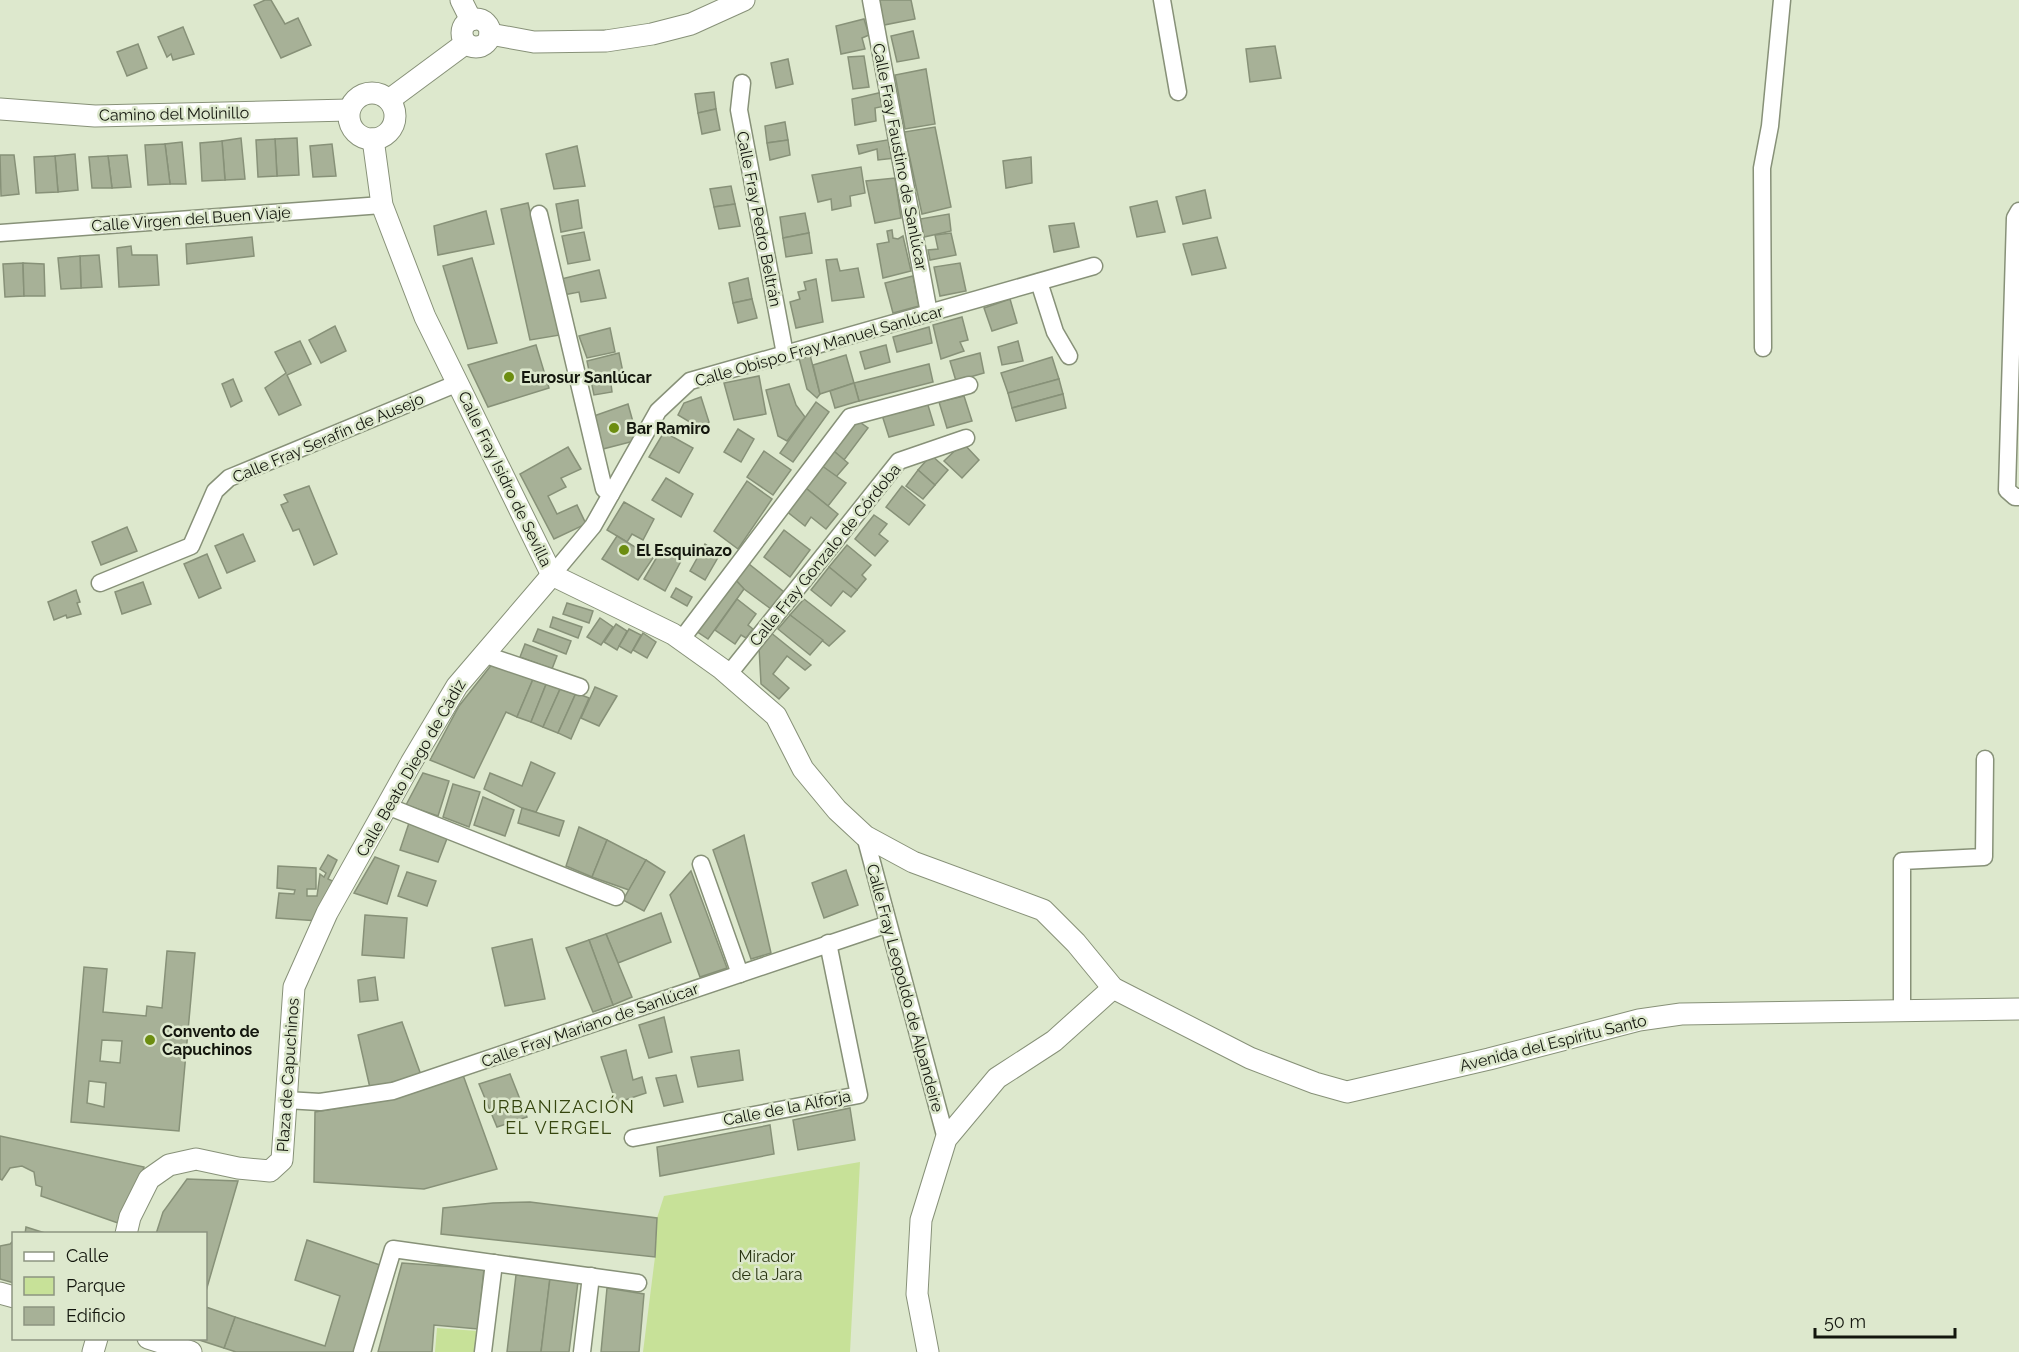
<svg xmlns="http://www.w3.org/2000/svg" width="2019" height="1352" font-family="Raleway,sans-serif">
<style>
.green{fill:#c7e198}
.building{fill:#a7b197;stroke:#879178;stroke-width:1.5;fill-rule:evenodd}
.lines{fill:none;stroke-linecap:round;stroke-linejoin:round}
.minor-casing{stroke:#879178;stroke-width:19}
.tertiary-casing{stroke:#879178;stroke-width:23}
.minor{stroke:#fff;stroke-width:16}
.tertiary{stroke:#fff;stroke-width:21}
.poi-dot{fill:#6c8d10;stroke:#dde8cd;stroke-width:2}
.labels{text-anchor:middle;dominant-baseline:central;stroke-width:5;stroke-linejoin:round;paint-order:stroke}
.street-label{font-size:16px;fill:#13160d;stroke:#dde8cd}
.poi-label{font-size:16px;font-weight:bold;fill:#13160d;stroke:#dde8cd;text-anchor:start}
.park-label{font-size:16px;fill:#293411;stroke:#dde8cd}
.neighbourhood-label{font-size:18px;letter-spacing:1.5px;fill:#35450e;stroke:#dde8cd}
</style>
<rect width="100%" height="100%" fill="#dde8cd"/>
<g class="green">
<polygon points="860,1162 850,1352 643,1352 655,1257 657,1218 664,1196"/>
<polygon points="437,1328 477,1331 475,1352 435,1352"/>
</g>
<g class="building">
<polygon points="265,0 271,0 285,24 298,18 311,45 281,58 254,5"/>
<polygon points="879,0 911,0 915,19 884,25"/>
<polygon points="864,19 869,35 862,38 865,49 841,54 836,26"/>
<polygon points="183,27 194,54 173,60 171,54 167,57 158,37"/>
<polygon points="913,31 919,58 897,62 891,36"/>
<polygon points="138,44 147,68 127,76 117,52"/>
<polygon points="1275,46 1281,78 1250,82 1246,49"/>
<polygon points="864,56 869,87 853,89 848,57"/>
<polygon points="788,59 793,84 776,88 771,63"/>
<polygon points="926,69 935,124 905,129 895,75"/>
<polygon points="714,92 716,109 698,113 695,94"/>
<polygon points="883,92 885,106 875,108 876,121 855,125 852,99"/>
<polygon points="716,109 720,130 702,134 698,113"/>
<polygon points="785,122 788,140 767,143 765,126"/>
<polygon points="935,127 951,207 922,214 904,132"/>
<polygon points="241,138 245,179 225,180 222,141"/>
<polygon points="297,138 299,175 277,176 275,139"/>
<polygon points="275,139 277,176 258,177 256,140"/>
<polygon points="893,139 895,158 878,160 877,149 859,154 857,145"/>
<polygon points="788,140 790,155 770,160 767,143"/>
<polygon points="222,141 225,180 202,181 200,143"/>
<polygon points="182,142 186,184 170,184 165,144"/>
<polygon points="165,144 170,184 148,185 145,145"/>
<polygon points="332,144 336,176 313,177 310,146"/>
<polygon points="577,146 585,186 554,189 546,154"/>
<polygon points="75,154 78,190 58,192 55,156"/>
<polygon points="0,155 14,155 19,194 1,196"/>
<polygon points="127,155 131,187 112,188 108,156"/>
<polygon points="55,156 58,192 36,193 34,157"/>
<polygon points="108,156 112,188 92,188 89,157"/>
<polygon points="1031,157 1032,183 1006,188 1003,161"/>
<polygon points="861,167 865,193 850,196 851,206 832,210 831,199 818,202 812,175"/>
<polygon points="895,178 901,218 875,223 866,181"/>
<polygon points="731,186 735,204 714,207 710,189"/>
<polygon points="1205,190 1211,218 1183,224 1176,197"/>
<polygon points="578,200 582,228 561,232 556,204"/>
<polygon points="1157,201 1165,232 1137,237 1130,207"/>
<polygon points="528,203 560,335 530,340 501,209"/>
<polygon points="735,204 740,226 719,229 714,207"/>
<polygon points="486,211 494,244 438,255 434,226"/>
<polygon points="805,213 809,233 783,238 780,217"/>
<polygon points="949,214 951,231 924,237 920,219"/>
<polygon points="1074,223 1079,247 1054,252 1049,226"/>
<polygon points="892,230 893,238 898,239 903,236 911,271 883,278 877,244 889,242 887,231"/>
<polygon points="584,232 590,260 568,264 562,236"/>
<polygon points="809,233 812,253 786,257 783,238"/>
<polygon points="951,233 956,255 930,260 928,250 938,249 935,235"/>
<polygon points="252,237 254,256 187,264 186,244"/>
<polygon points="1217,237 1226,268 1192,275 1183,244"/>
<polygon points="131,246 132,255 157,255 159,285 119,287 117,248"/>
<polygon points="99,255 102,287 81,288 80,256"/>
<polygon points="80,256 81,288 61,289 58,258"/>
<polygon points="472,258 497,343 468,349 443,266"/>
<polygon points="837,259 840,271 858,268 864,297 832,301 826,260"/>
<polygon points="23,263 24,296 5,297 3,264"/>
<polygon points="23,263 44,264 45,296 24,296"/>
<polygon points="960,263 966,291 940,296 934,267"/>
<polygon points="599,270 606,298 581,302 579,292 563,295 561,279"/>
<polygon points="913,276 919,306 893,313 885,283"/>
<polygon points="748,278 752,299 733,303 729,283"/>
<polygon points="816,279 823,322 796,328 790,302 800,299 798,292 806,290 804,282"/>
<polygon points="752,299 757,318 738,323 733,303"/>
<polygon points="1010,299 1017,323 992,331 984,308"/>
<polygon points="962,317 968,340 960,342 964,351 941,359 933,325"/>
<polygon points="335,326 346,351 321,363 309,340"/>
<polygon points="929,327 932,343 897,352 893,337"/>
<polygon points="610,328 615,352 587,358 579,336"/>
<polygon points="300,341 311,364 287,375 301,405 279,415 265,388 286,373 275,352"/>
<polygon points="1018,341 1023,361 1002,365 998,347"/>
<polygon points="536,345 549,388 488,407 468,365"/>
<polygon points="886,345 890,362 865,369 860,352"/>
<polygon points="619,353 625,382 611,384 612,392 594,395 587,361"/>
<polygon points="980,353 984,373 956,381 950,361"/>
<polygon points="810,355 820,394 817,398 807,389 799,358"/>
<polygon points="846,355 854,383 820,394 813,365"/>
<polygon points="1052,357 1059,379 1008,393 1001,373"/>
<polygon points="929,364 933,382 859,401 854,383"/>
<polygon points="759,376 766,414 734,420 724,383"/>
<polygon points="233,379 242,401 231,407 222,384"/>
<polygon points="1059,379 1063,394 1012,408 1008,393"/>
<polygon points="854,383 859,401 835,408 830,391"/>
<polygon points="789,384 796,405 805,417 787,441 778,436 766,390"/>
<polygon points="1063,394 1066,408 1016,421 1012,408"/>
<polygon points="964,396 972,421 947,428 939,402"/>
<polygon points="701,397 709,422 703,430 678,415 684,403"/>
<polygon points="816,402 829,412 793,462 780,453"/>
<polygon points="927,402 934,425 889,437 882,415"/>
<polygon points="628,404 638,440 599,450 591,417"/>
<polygon points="854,418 868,428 844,460 829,447"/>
<polygon points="738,429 754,439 741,462 724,452"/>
<polygon points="664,432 693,448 679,473 649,457"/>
<polygon points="963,443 979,460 962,478 944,461"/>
<polygon points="568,447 581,469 561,478 566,487 548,496 557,514 577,505 586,524 554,539 520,474"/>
<polygon points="829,447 848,463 836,477 818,463"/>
<polygon points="764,451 791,470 773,495 747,477"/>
<polygon points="931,455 948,470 935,485 918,470"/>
<polygon points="818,463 846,483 828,506 802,485"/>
<polygon points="918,470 935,485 923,499 906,486"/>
<polygon points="666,478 693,494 681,517 652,500"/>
<polygon points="747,481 772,499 738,549 714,531"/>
<polygon points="802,485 838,514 826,529 811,517 805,526 785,510"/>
<polygon points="309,486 337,554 314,565 299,529 293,531 281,505 288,502 284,495"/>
<polygon points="902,486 925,505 909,525 886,507"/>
<polygon points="624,502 654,519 643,540 632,534 627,542 607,530"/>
<polygon points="874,515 887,524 879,534 888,541 875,556 855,539"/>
<polygon points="127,527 137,551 101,565 92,542"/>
<polygon points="784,530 810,550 790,577 764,557"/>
<polygon points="243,534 255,561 227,573 215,546"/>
<polygon points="617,536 653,558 638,580 602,559"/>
<polygon points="705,544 720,554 705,580 690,571"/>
<polygon points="847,545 871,565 862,575 866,579 857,590 829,567"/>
<polygon points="661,550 681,561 665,591 644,579"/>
<polygon points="207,554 221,588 199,598 184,564"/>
<polygon points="744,560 784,592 771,609 744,589 732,576"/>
<polygon points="829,567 857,590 851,597 843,591 831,606 811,590"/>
<polygon points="732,576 744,589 708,639 693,629"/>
<polygon points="143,582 151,604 122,614 115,592"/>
<polygon points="676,588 692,597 687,606 671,597"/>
<polygon points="76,590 80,602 77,603 81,614 67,618 66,615 54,620 48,602"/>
<polygon points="737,599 756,614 748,625 753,629 746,638 741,635 735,644 715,630"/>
<polygon points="804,599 845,631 829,646 790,615"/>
<polygon points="567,603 593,611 589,623 563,614"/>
<polygon points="790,615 823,640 810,655 778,629"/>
<polygon points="553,617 582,627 578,638 550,627"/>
<polygon points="600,618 613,627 601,645 587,637"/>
<polygon points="616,624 627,631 617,650 604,642"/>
<polygon points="538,629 571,641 566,654 533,641"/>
<polygon points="629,629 641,635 631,653 619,646"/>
<polygon points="770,632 811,665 805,670 787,656 773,674 789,688 779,699 761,684 759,647"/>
<polygon points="643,633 656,642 647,658 633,650"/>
<polygon points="525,644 557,656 552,669 520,657"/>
<polygon points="493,663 534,677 517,717 506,712 474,778 430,760 459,706"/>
<polygon points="534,677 547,682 531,722 517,717"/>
<polygon points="547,682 561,687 543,727 531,722"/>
<polygon points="561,687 576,693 558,733 543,727"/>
<polygon points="595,687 617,696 599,726 581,718"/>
<polygon points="576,693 589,698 571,739 558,733"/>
<polygon points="531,762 555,773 536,812 522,808 484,789 490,773 522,786"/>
<polygon points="423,773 449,781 438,816 406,805"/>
<polygon points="453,784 480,792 469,827 443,817"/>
<polygon points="483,797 514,810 505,836 474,825"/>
<polygon points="522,808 564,821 559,836 518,823"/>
<polygon points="409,823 448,836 438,862 400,850"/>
<polygon points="579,827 607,840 592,877 566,866"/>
<polygon points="744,835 771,953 751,959 713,850"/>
<polygon points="607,840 646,860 629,890 592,877"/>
<polygon points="328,855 337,860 328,879 337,883 319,921 276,918 279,893 294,894 295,890 277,888 278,866 316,868 316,889 307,889 307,896 317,896 320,874 324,877 326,873 320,869"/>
<polygon points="375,857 399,866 387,904 354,893"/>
<polygon points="646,860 665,872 644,911 623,900"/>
<polygon points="846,870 858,905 824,918 812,883"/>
<polygon points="691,871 727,968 700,977 670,895"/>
<polygon points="407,872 436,881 427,906 398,896"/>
<polygon points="661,913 671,942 618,963 606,934"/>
<polygon points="365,915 407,918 404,958 362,955"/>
<polygon points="606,934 632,997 613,1005 589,940"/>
<polygon points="532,939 545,999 505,1006 492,948"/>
<polygon points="589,940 613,1005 593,1012 566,948"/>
<path d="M167,951L195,953L179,1131L71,1122L84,967L107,969L103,1012L146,1016L147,1006L162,1008ZM102,1040L122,1041L120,1063L100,1061ZM89,1081L106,1083L104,1107L87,1103Z"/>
<polygon points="375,977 378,1000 360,1002 358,980"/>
<polygon points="664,1017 672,1052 649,1058 639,1025"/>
<polygon points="402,1022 421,1075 370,1088 358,1035"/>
<polygon points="626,1050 633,1080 642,1077 646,1093 616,1103 601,1057"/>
<polygon points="739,1050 743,1080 698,1087 691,1057"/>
<polygon points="510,1074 527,1117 497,1127 479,1084"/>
<polygon points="463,1075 497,1169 424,1189 314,1182 315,1112 397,1098"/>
<polygon points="676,1075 683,1102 664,1106 656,1078"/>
<polygon points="850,1108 855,1140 798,1150 793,1120"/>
<polygon points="770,1125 774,1154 660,1176 657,1147"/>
<polygon points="0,1136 144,1167 124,1234 116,1234 118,1223 41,1196 42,1187 36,1185 34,1172 22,1166 10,1168 2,1180 0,1179"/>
<polygon points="187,1179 238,1181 206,1291 206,1234 156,1234 163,1212"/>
<polygon points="530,1202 657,1218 655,1257 441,1234 443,1208 493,1203"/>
<polygon points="26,1227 48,1234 25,1234"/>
<polygon points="14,1240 14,1283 0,1279 0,1246 10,1244"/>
<polygon points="307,1240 380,1265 354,1352 236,1352 224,1348 235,1317 325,1346 340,1296 295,1280"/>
<polygon points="402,1263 484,1269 478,1329 434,1325 432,1352 378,1352"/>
<polygon points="516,1275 550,1278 541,1352 507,1352"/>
<polygon points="550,1278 578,1282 569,1352 541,1352"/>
<polygon points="607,1288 644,1294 639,1352 601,1352"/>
<polygon points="206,1307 235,1317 224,1348 193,1338 206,1338"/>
</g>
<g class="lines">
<g class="minor-casing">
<g id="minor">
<polyline points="871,0 929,313"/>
<polyline points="1162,0 1178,92"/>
<polyline points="742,83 739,110 785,354"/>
<polyline points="2019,211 2015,218 2007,490 2015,497 2019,497"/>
<polyline points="539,214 604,489 611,494"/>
<polyline points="0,233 382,205"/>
<polyline points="1039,282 1055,332 1069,356"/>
<polyline points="1763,348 1762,168 1770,126 1782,0"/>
<polyline points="552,575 593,526 658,411 690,381 1094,266"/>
<polyline points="100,583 191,546 215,491 229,478 458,383"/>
<polyline points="681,640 850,417 969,385"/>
<polyline points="483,654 580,687"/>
<polyline points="728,675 899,461 966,438"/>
<polyline points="387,806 616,897"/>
<polyline points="865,836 946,1139"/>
<polyline points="701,864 740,974"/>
<polyline points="1902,1010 1902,861 1984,857 1985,759"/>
<polyline points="286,1100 320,1102 393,1091 888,924"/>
<polyline points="633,1138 859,1095 828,943"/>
<polyline points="362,1352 393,1249 638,1283"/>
<polyline points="483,1352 494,1263"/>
<polyline points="582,1352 591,1276"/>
</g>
</g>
<g class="tertiary-casing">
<g id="tertiary">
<polyline points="461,0 471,20"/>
<circle cx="476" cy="33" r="14"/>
<polyline points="490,34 534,42 606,41 652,34 691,24 744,0"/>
<circle cx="372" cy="116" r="23"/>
<polyline points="389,100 466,43"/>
<polyline points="0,109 95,116 349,110"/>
<polyline points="373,139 382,205 425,317 552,575 673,634 722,669 776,716 803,769 837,810 865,836 913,862 1043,910 1076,943 1113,988 1250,1058 1315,1083 1347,1092 1489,1059 1639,1020 1681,1014 2019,1009"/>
<polyline points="126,1234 130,1217 149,1179 169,1165 196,1159 238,1168 270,1171 282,1160 294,987 327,913 411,763 457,686 552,575"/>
<polyline points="0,1293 14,1297"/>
<polyline points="148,1338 191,1352"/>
<polyline points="93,1352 97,1338"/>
<polyline points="928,1352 917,1294 921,1220 946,1139 997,1078 1054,1041 1113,988"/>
</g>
</g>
<use href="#minor" class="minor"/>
<use href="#tertiary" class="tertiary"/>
</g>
<g class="poi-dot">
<circle cx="509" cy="377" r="6"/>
<circle cx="614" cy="428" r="6"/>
<circle cx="624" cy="550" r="6"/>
<circle cx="150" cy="1040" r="6"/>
</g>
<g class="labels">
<g class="street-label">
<text transform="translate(174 114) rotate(-1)">Camino del Molinillo</text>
<text transform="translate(900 157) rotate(79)">Calle Fray Faustino de Sanlúcar</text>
<text transform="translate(191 219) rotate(-4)">Calle Virgen del Buen Viaje</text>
<text transform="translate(759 219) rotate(79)">Calle Fray Pedro Beltrán</text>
<text transform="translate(819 346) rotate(-16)">Calle Obispo Fray Manuel Sanlúcar</text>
<text transform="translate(328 438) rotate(-23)">Calle Fray Serafín de Ausejo</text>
<text transform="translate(505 479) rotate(64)">Calle Fray Isidro de Sevilla</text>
<text transform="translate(825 555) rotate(-51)">Calle Fray Gonzalo de Córdoba</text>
<text transform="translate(411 768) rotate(-60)">Calle Beato Diego de Cádiz</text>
<text transform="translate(905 988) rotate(75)">Calle Fray Leopoldo de Alpandeire</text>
<text transform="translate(590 1025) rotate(-19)">Calle Fray Mariano de Sanlúcar</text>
<text transform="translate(1553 1043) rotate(-14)">Avenida del Espíritu Santo</text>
<text transform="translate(288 1075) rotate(-86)">Plaza de Capuchinos</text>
<text transform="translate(787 1108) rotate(-11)">Calle de la Alforja</text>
</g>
<g class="poi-label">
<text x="521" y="377">Eurosur Sanlúcar</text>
<text x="626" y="428">Bar Ramiro</text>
<text x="636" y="550">El Esquinazo</text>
<text x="162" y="1031">Convento de<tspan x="162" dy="18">Capuchinos</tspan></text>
</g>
<g class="park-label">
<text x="767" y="1256">Mirador<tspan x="767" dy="18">de la Jara</tspan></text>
</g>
<g class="neighbourhood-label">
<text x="559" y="1106">URBANIZACIÓN<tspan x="559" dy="21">EL VERGEL</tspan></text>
</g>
</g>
<rect x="12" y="1232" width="195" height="108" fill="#dde8cd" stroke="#8c9480" stroke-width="1.5"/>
<rect x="24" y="1252" width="30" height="9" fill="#ffffff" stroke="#8c9480" stroke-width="1.5"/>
<text x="66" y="1262" font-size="18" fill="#13160d">Calle</text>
<rect x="24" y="1277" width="30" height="18" fill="#c7e198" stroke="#8c9480" stroke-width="1.5"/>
<text x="66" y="1292" font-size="18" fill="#13160d">Parque</text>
<rect x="24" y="1307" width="30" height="18" fill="#a7b197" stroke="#8c9480" stroke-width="1.5"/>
<text x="66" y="1322" font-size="18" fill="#13160d">Edificio</text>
<path d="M1815 1328v9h140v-9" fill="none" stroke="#13160d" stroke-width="3"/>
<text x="1824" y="1328" font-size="18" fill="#13160d" stroke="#dde8cd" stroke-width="4.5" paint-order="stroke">50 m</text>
</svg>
